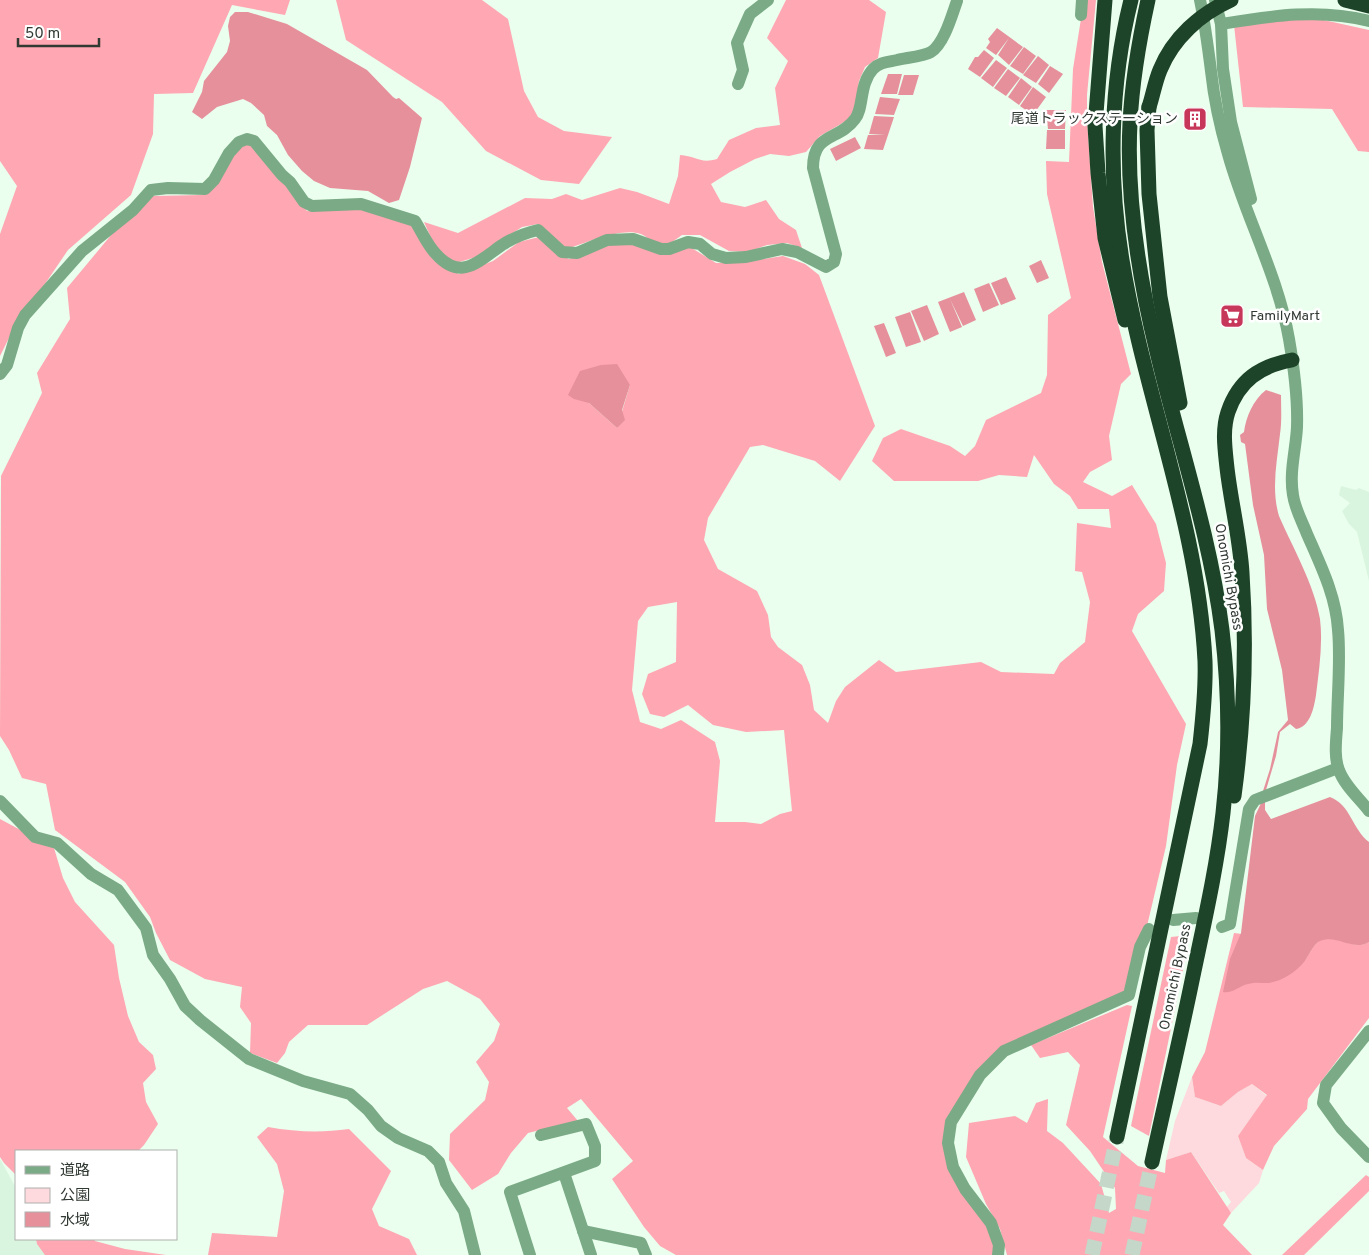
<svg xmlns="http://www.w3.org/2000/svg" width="1369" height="1255" font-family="Overpass,'Noto Sans JP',sans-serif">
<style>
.built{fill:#daf5df}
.green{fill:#fed9dd}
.forest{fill:#ffa7b2;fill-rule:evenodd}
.water{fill:#e6909c}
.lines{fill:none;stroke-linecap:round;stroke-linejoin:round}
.highway-tunnel{stroke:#c5d7c9;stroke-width:15;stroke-dasharray:15 8;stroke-linecap:butt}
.minor{stroke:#7bab86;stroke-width:12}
.highway{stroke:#1d4428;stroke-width:15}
.highway-bridge{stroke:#1d4428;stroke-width:15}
.labels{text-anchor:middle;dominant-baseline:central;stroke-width:5;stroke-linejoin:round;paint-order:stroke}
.poi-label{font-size:14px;fill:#313933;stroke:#fff;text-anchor:end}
.street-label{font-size:14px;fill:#313933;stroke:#fff}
</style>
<rect width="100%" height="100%" fill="#eaffee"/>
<g class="built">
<polygon points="1341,486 1356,490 1359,488 1369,492 1369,581 1357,532 1349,524 1342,511 1350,503 1339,495"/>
<polygon points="0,1159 16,1188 16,1239 45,1239 54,1255 0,1255"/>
</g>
<polygon class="green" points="1192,1077 1195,1097 1221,1106 1238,1092 1252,1084 1267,1096 1238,1136 1246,1158 1263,1170 1259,1183 1231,1213 1226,1208 1231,1202 1224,1191 1219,1193 1191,1152 1166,1160 1175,1121"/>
<g class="forest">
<polygon points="0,0 290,0 285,15 232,5 193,93 154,94 153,134 131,195 68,250 11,334 0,356 0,234 17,186 0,161"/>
<polygon points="336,0 482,0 508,19 524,91 538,117 564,131 612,137 579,184 541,180 486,151 442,102 346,40"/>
<path d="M786,0H869L886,12L878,58L865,67L859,81L855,111L846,121L820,136L806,152L789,156L770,154L755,159L730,172L711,184L721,202L745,207L766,200L779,219L796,230L802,248L787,243L767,245L748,252L729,251L700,235H682L665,247C652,244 651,239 641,234C622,227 585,243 567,249L538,224L522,227L476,257L456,263L439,256L424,222L458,233L525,198L552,199L566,194L582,200L620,188L637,192L669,204L678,176L680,155C696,156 700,164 717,159L729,140L756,128L780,125L775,88L788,61L767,38Z"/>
<path d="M1084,0H1096L1087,95V120L1093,207L1102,262L1131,374L1121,384L1109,436L1112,460L1090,472L1083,482L1112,496L1132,485L1156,524L1166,563L1164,591L1138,614L1132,631L1186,724L1177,765L1166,846L1147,926L1125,995L987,1066L944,1144L988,1225L996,1247L994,1255H676L660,1246L644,1227L612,1179L633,1161L581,1099L567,1108L578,1121L528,1133L511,1153L498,1174L472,1190L449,1160L450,1134L485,1100L489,1082L476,1062L494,1041L500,1024L480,999L447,981L423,989L367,1025H308L289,1042L285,1053L277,1063L250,1053L251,1023L240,1007L242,987L205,979L170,960L156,933L150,917L125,882L55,830L46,784L22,778L9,750L0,736L1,476L42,393L37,373L70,319L67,288L112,234L153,196L202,195L223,166L244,142L257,146L307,211L363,207L412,224L443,267L459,274L493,261L519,242L539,237L561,255L569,259L604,246L623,243L690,247L716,263H739L783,256L805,264L819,275L875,426L840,481L815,461L763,445L750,447L708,518L704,540L718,569L757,591L768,615L771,637L778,647L802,665L810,685L814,710L828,723L836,701L845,687L879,660L896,672L981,662L1001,672L1054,674L1060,663L1085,642L1090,602L1082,572L1075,571L1077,523L1111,528L1109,509H1078L1070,496L1054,484L1034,455L1027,477L999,475L978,481H894L872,461L883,438L901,429L950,446L965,456L975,446L986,420L1041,393L1047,375L1048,315L1071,298L1047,194L1046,161L1069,162L1073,69ZM630,385L617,428L589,403ZM677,602L676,662L648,674L642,694L650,714L664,717L688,705L713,725L746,732L784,730L792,811L780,814L761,824L745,822H715L720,761L715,742L681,720L661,729L640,722L632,690L638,621L648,607Z"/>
<polygon points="1310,17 1369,30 1369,152 1358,151 1332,109 1243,107 1234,25"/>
<polygon points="0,819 54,848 63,878 75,902 114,945 119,978 128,1016 139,1042 153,1055 156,1069 143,1083 146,1102 158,1124 144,1145 138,1151 16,1151 16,1175 4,1163 0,1157"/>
<path d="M1234,933L1242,934L1305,960C1309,955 1313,945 1319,941C1335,932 1353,952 1369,942V1018L1308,1099L1307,1109L1274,1146L1263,1170L1246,1158L1238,1136L1267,1095L1252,1084L1238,1092L1221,1106L1195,1097L1192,1077L1205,1052Z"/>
<polygon points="1190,935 1149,1136 1131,1126 1171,937"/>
<polygon points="1127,1005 1132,1006 1103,1137 1138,1166 1165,1173 1166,1160 1191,1152 1231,1213 1223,1225 1252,1255 1007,1255 1000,1229 986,1204 966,1157 969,1123 1015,1116 1027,1123 1036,1103 1048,1099 1047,1131 1063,1143 1101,1184 1109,1213 1116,1209 1115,1188 1090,1151 1066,1125 1080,1065 1068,1052 1040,1058 1031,1045"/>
<path d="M268,1127C296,1132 321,1133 349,1129L391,1171L372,1209L379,1226L409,1239L417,1255H208L212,1233L277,1237L284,1191L277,1164L257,1137Z"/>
<polygon points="1366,1175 1369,1177 1369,1191 1304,1255 1282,1255"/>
<polygon points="36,1239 94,1239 95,1241 125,1249 166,1255 45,1255 37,1244"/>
</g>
<g class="water">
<polygon points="235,12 248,12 287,24 367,70 393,97 396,99 399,98 422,118 410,167 399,200 389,203 368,191 330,188 314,181 302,171 288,155 277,135 267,126 264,115 251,103 243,99 217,107 202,119 192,112 202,92 204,81 227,52 230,41 228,26 230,17"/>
<polygon points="997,28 1023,47 1009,65 998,55 1009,38 996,55 986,48 990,42 988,39"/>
<polygon points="1024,47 1036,56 1023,74 1010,66"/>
<polygon points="984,50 994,58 980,77 968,69 975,57 978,57"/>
<polygon points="1038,56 1049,65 1036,83 1023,75"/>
<polygon points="996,60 1007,68 993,87 981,78"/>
<polygon points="1050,66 1063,74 1049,93 1038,84"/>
<polygon points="1008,69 1020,78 1006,96 994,88"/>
<polygon points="888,74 902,74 897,94 881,94"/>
<polygon points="904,75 919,75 913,95 898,95"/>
<polygon points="1021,78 1032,87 1019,105 1008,97"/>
<polygon points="1033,87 1046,97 1033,115 1020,106"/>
<polygon points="880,97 900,99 894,115 875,114"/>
<polygon points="1046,110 1066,110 1065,129 1048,129"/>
<polygon points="874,116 894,117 883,150 864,149 868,135 885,135 869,134"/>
<polygon points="1047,130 1065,130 1065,149 1046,149"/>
<polygon points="855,137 861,148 836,161 830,149"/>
<polygon points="1041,260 1049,278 1037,283 1029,266"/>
<polygon points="1006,277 1016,299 1001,305 991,283"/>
<polygon points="989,283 999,305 983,312 974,289"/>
<polygon points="964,292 976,320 963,326 950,299 962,327 950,332 938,302"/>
<polygon points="927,305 939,334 924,341 911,311"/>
<polygon points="910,312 921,342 906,347 895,317"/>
<polygon points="884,323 896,353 886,357 874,326"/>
<polygon points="617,364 630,385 622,410 625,420 617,428 589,403 574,399 568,395 580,371 601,365"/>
<path d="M1266,390L1281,395C1281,408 1282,421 1280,434C1277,462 1271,489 1279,516C1293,548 1314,584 1320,619C1323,644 1319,670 1316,695C1314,708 1310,727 1296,729L1290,724L1280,732L1276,756L1266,790L1263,791L1270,769L1278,732L1288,720L1282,670L1267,609L1264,555L1253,505L1245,444L1241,442L1240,435L1244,432C1246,417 1253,400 1266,390Z"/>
<path d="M1330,797C1351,805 1352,829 1369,842V942C1353,952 1337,934 1320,941C1313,944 1309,956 1304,962C1295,973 1282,981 1268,983C1261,983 1255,982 1248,984C1239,986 1232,994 1223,992L1230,959L1241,933L1255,816L1262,801L1265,800V810L1271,819Z"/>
</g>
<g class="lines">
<g class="highway-tunnel">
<polyline points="1092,1255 1117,1137"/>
<polyline points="1132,1255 1152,1162"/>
</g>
<g class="minor">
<path d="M1200,0C1205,24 1208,47 1211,71C1214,99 1220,127 1228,154C1245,216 1278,275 1289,339C1294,368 1298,397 1297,427C1296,449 1289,472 1293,495C1295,509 1302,521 1307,534C1321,566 1336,596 1338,630C1341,661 1337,697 1337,728C1336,741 1334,758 1339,770C1344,785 1359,798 1369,811"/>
<polyline points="1215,0 1221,24 1223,69 1231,122 1251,199"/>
<polyline points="1081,15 1082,0"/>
<path d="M1221,24C1271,16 1320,8 1369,21"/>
<polyline points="738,84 743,70 737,43 750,14 768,0"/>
<path d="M0,374L7,365L18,328L25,315L82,251L133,210L151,190L168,188L205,189L214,180L229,153L239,142L247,139L254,141L282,175L290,182L304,202L312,206L361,204L415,221C422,232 427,245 436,254C461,282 479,261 502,245C513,238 525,233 538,230L562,252L577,253L607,240L633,239L661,249H669L688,242L700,244L712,254L726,258L746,257L782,249L797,252L826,267L834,262L836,254L813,168C813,132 839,141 855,119C864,108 859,84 873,69C880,62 888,62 897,60C905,58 925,56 931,52C944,44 952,15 957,1"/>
<polyline points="0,801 35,837 57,843 91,874 118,890 146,928 153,955 170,979 185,1006 200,1020 249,1059 303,1081 350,1094 368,1110 381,1126 398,1138 428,1151 439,1162 446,1183 464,1211 475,1255"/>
<polyline points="1173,920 1196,918"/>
<polyline points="1222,927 1230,924 1249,809 1255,800 1338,768"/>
<polyline points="1369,1031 1326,1085 1323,1103 1341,1128 1369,1157"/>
<polyline points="564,1173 591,1255"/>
<polyline points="583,1231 641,1243 646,1255"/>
<polyline points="530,1255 510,1192 595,1161 595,1146 586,1124 541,1135"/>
<polyline points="998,1255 999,1245 991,1223 965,1189 953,1167 948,1143 951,1122 980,1075 1004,1051 1129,995 1140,947 1149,929"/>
</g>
<g class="highway">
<polyline points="1105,0 1095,126 1098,173 1105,238 1125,320"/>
<path d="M1148,0C1139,41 1132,82 1130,123C1126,200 1139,278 1157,352C1179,445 1210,535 1222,630C1229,690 1230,752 1223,813C1217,866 1205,919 1194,971C1181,1035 1166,1098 1152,1162"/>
<polyline points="1345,0 1369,6"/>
<polyline points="1149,107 1147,130 1149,194 1160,297 1180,403"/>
<path d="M1234,796C1244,722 1247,647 1242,573C1240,538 1231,503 1227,468C1225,449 1222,430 1228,412C1239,380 1260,366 1292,360"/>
<path d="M1117,1137L1200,744C1203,717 1206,689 1205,661C1198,523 1144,395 1122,260C1108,175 1110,84 1131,0"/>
</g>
<path class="highway-bridge" d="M1149,107C1153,95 1155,82 1160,70C1173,38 1200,14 1231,0"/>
</g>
<defs>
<g id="building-square" transform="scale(1.25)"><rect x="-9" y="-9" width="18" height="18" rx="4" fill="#c7375a" stroke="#fff"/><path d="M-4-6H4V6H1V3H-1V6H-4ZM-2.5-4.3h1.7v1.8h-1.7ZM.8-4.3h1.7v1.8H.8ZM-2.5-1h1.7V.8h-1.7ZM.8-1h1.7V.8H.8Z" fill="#fff"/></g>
<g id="supermarket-square" transform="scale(1.25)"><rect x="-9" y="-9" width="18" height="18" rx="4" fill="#c7375a" stroke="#fff"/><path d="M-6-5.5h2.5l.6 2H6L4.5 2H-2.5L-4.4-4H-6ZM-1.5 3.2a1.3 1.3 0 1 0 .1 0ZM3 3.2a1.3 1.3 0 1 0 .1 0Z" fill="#fff"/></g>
</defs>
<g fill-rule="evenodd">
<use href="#building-square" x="1195" y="119"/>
<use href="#supermarket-square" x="1232" y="316"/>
</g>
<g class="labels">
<g class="poi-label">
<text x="1178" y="119">尾道トラックステーション</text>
<text x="1250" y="316" text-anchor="start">FamilyMart</text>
</g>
<g class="street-label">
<text transform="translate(1228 577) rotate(80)">Onomichi Bypass</text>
<text transform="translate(1176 977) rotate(-78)">Onomichi Bypass</text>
</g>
</g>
<rect x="15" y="1150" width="162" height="90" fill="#ffffff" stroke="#adb0ad"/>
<rect x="25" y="1166" width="25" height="8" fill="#7bab86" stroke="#adb0ad"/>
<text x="60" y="1175" font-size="15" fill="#313933">道路</text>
<rect x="25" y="1188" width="25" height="15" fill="#fed9dd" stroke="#adb0ad"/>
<text x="60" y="1200" font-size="15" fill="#313933">公園</text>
<rect x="25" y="1212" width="25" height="15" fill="#e6909c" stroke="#adb0ad"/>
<text x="60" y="1225" font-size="15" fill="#313933">水域</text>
<path d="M18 38v8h81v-8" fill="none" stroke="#313933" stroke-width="2.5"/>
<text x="25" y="38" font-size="15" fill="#313933" stroke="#ffffff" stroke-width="4" paint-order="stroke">50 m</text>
</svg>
